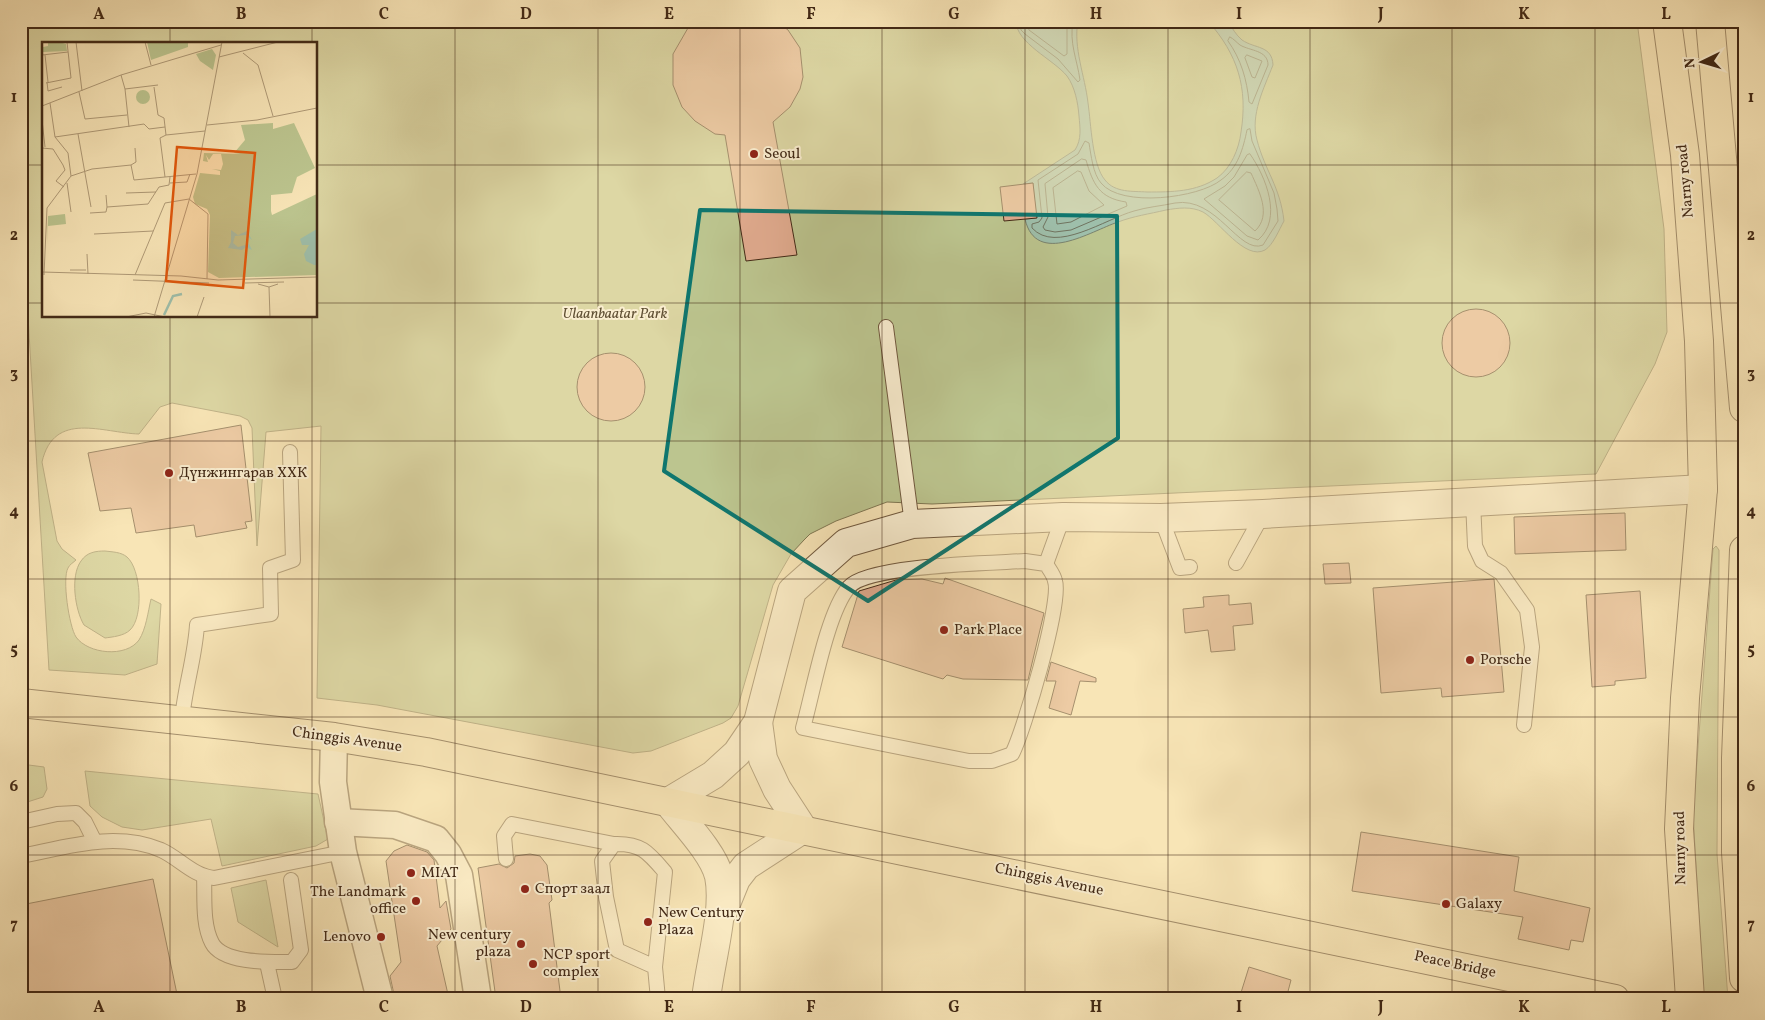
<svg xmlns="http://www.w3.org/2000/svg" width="1765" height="1020" font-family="Vollkorn,serif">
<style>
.green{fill:#bcc58f;stroke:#7f7752;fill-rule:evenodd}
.water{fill:#9ebfab;stroke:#79836f}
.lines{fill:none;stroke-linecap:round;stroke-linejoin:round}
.shore{stroke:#707460;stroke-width:1}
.building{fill:#e1ab8f;stroke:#422916}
.service-casing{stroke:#70583e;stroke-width:16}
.minor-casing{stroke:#70583e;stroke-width:29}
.tertiary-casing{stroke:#70583e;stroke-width:30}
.primary-casing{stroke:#422916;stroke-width:30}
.trunk-casing{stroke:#422916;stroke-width:30}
.service{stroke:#faeed0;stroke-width:14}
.minor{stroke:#faeed0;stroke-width:26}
.tertiary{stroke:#faeed0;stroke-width:28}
.primary{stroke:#f8e5b7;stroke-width:28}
.trunk{stroke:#f8e5b7;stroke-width:28}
.marked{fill:none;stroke:#0f766e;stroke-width:4;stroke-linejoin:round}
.grid{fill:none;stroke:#422916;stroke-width:1;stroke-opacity:0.55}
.poi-dot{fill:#8f2418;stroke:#faeed0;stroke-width:2}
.labels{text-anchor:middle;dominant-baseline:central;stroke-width:4;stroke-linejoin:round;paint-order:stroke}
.poi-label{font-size:15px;fill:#422916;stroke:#faeed0;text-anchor:start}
.street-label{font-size:15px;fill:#422916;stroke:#faeed0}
.park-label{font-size:15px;font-style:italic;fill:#605034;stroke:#faeed0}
.inset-river{fill:none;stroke:#9ebfab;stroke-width:2.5}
.inset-road{fill:none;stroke:#af9a77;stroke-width:1}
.view{fill:#e0570c;fill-opacity:0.15;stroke:#e0570c;stroke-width:2.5}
.inset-edge{fill:none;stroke:#422916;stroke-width:2.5}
.neatline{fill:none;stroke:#422916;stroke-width:2}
.grid-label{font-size:16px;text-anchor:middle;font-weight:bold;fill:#422916}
</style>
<rect width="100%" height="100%" fill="#f8e5b7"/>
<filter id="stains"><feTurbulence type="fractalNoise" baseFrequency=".004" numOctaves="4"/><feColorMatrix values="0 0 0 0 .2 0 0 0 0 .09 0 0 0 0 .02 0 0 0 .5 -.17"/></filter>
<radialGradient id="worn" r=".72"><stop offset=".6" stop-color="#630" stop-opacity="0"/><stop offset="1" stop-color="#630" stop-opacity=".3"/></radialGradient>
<g class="green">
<path d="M21,21H1637L1664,229L1667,332L1655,364L1596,474L932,504L887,502L836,521L810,534L804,540L791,554L773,585L738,706L731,718L723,723L651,751L633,753L377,705L317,698L321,426L266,432L257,546L252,428L248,420L240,416L172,403L160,407L139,434C103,433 54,410 42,462L57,541L62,549L76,560C74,562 69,565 68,568C62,579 69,626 76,637C88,654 126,658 139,640C146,629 148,612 151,599L161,604L157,664L125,675L49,670L21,198ZM44,44H316V316H44Z"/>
<polygon points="1716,546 1719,550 1719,556 1717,854 1728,999 1704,999 1693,814 1713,549"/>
<path d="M105,551C113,552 121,552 127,557C141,569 144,617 130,630C124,636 112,637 105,638L84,625C75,610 70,576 81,561C87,552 96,551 105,551Z"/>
<polygon points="21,764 44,767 47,789 43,797 21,804"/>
<polygon points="85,771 318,794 328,839 316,846 222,866 211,819 142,830 122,827 102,817 90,806"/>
<polygon points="266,880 278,947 238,922 231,888"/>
</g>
<path class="water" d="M1016,21H1078C1073,48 1085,76 1088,103C1091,123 1092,165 1105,180C1115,193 1133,191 1147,192C1172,192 1196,192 1217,178C1231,168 1239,149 1241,132C1248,88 1238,55 1208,21H1228C1232,28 1236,35 1242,40C1255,49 1272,45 1273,65C1264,88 1250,115 1257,140C1265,171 1280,186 1284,221C1279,230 1273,245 1265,250C1245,261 1219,221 1203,212C1191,206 1178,208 1166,210C1149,214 1134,216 1118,222C1091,231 1036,267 1025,219L1036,218L1033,183L1023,184L1075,150C1082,139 1080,128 1079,116C1078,103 1075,87 1067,76C1053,59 1016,43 1016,21Z"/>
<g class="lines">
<g class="shore">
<path d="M1020,21L1021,30L1025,34L1058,59L1078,82L1080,80C1077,59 1069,43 1073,21"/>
<polyline points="1027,21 1029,30 1064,56 1067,54 1067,21"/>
<path d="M1230,37C1234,39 1236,42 1240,45C1250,51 1268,50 1268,65L1252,104L1249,102C1247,80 1241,59 1228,41Z"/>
<polygon points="1247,55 1262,61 1255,78 1252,77 1245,58"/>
<path d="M1250,129L1252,141L1274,193L1277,209L1278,221L1263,245C1239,255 1217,196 1175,203C1161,206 1147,207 1134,211C1105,219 1056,254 1032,228V224L1039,222L1042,218L1038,180L1078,154L1085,141L1089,143C1091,155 1093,174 1101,183C1121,208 1199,198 1221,180C1238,168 1243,149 1247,130Z"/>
<path d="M1250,154C1266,177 1283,219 1258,240L1247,236L1204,199L1225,186L1234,177L1247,155Z"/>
<path d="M1082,159L1086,160C1093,184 1099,198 1126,202L1127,206L1071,230L1055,232L1045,230L1043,227L1048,217L1045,184Z"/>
<polygon points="1078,171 1081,172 1089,191 1104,205 1071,222 1057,224 1053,188"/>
<path d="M1247,172L1251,173C1259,191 1272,215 1255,231L1219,200Z"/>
</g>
</g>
<g class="building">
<polygon points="692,21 776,21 788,30 800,48 803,77 800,89 790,107 773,122 797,255 746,261 725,135 715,134 695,121 682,107 673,85 673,54"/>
<polygon points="1033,183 1037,218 1004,221 1000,187"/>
<circle cx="1476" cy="343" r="34"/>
<circle cx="611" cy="387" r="34"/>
<polygon points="241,425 252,521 245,522 247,528 196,537 194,525 136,533 131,508 100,511 88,453"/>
<polygon points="1625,513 1626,550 1515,554 1514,517"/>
<polygon points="1349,563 1351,583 1325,584 1323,564"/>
<polygon points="945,578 1044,613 1028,680 963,679 947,675 943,679 842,647 859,591 896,580 922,579 943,584"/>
<polygon points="1494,579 1504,692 1442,697 1441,688 1381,693 1373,588"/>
<polygon points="1640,591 1646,678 1615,681 1615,685 1592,687 1586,595"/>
<polygon points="1229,595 1229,605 1251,603 1253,624 1233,626 1235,650 1211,652 1208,630 1185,633 1183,609 1204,607 1203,597"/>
<polygon points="1051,662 1096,678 1096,682 1080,681 1071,715 1049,708 1056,681 1046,681"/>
<polygon points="1361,832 1519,857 1514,891 1590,908 1583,942 1571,940 1569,950 1518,939 1523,917 1352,891"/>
<polygon points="407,845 427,852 434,860 440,908 446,901 451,929 437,946 449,999 395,999 390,976 401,962 386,861 394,851"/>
<polygon points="530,854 540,856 547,865 552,900 549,903 561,999 496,999 478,868 499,864 507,868 514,863 515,856"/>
<polygon points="153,879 178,999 21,999 21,905"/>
<polygon points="1249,967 1291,980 1286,999 1239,999"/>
</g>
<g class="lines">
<g class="service-casing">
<g id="service">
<polyline points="886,327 912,524"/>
<polyline points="1473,501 1475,546 1482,561 1501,573 1527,610 1532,647 1524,725"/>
<polyline points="1161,518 1180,568 1190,567"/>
<path d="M1025,561L1046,564C1049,569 1054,575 1055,581C1062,602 1024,731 1012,754L992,761H969L803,728C813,693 827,612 849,587C867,565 992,563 1025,561Z"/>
<polyline points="1236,563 1263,514"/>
<polyline points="1046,564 1063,517"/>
<path d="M182,719C185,687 195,657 197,625L271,614L270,568L293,560L290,452"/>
<polyline points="21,822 57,814 76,813 85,822 95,842"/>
<path d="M21,856C67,847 115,831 161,850C179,858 193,876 214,878L343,852"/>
<polyline points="506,859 504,836 512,824 614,844"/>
<path d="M204,876C205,897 202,924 212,943C223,964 272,962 292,962L301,950L291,880"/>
<polyline points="267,963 275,999"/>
<path d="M655,967L617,950L606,897L602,861L614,844C641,843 648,852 665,872L655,967L658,999"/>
</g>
</g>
<g class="minor-casing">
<g id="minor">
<polyline points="334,737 333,782 343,852 380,999"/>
<polyline points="338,822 395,825 436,839 448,854 459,875 478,999"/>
</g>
</g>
<g class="tertiary-casing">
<g id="tertiary">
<polyline points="723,911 736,879 746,866 803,829 777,789 763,759 758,722"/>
<path d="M706,999C710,963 726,910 719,876C713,852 683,822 668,802L713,775L737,753L758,722L792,591L846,543L912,524L1063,517L1161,518L1263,514L1703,489"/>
</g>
</g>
<g class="primary-casing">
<g id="primary">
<polyline points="1667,21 1685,155 1699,341 1703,489 1685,698 1679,829 1690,999"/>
<polyline points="1710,21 1744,408"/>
<polyline points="1744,550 1736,758 1736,852 1744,978"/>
</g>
</g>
<g class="trunk-casing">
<polyline id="trunk" points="21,703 334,737 426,752 1615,999"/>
</g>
<use href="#service" class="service"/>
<use href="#minor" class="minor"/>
<use href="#tertiary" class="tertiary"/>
<use href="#primary" class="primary"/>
<use href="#trunk" class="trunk"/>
</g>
<path d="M0 0H1765V1020H0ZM700,210L1117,216L1118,438L868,601L664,471Z" fill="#f8e5b7" fill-opacity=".55" fill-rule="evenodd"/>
<path class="marked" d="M700,210L1117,216L1118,438L868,601L664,471Z"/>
<path class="grid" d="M170,21V44M312,21V44M455,21V999M598,21V999M740,21V999M882,21V999M1025,21V999M1168,21V999M1310,21V999M1452,21V999M1595,21V999M21,165H44M316,165H1744M21,303H44M316,303H1744M170,316V999M312,316V999M21,441H1744M21,579H1744M21,717H1744M21,855H1744"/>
<g class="poi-dot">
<circle cx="754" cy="154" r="5"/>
<circle cx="169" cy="473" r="5"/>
<circle cx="944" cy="630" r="5"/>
<circle cx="1470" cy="660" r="5"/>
<circle cx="411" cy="873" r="5"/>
<circle cx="525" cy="889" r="5"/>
<circle cx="416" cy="901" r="5"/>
<circle cx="1446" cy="904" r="5"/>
<circle cx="648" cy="922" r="5"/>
<circle cx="381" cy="937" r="5"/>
<circle cx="521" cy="944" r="5"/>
<circle cx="533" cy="964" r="5"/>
</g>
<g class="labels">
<g class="poi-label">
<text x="764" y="154">Seoul</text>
<text x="179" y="473">Дүнжингарав ХХК</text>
<text x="954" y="630">Park Place</text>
<text x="1480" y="660">Porsche</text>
<text x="421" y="873">MIAT</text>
<text x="535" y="889">Спорт заал</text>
<text x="406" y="892" text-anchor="end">The Landmark<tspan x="406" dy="17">office</tspan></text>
<text x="1456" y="904">Galaxy</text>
<text x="658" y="913">New Century<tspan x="658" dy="17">Plaza</tspan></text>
<text x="511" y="935" text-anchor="end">New century<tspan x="511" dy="17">plaza</tspan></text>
<text x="371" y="937" text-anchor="end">Lenovo</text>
<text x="543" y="955">NCP sport<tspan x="543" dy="17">complex</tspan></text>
</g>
<g class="street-label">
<text transform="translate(1686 181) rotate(-95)">Narny road</text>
<text transform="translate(347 740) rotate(8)">Chinggis Avenue</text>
<text transform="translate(1681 848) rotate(-91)">Narny road</text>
<text transform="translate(1049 880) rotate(12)">Chinggis Avenue</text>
<text transform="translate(1455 965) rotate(12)">Peace Bridge</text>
</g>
<g class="park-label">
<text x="615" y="314">Ulaanbaatar Park</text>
</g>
</g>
<g transform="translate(42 42)">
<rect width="275" height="275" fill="#f8e5b7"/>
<path d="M17,0L24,2L25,9L1,10V5L6,4V1ZM105,0H146V5L109,18ZM170,7L174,13L171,28L158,19L154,12ZM94 55a7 7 0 1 1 14 0a7 7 0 1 1-14 0ZM231,81V87L252,81L273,126L255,135L250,151L229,153V169L230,173L275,152V233L177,236L166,230L168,173L165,167L153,162L151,155L158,131L178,133V129L170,127L179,128L181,122L179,112H171L167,118L164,113L166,120L161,119L162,111L198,112L192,111L203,98L199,83ZM23,172L24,182L6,184L5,203L6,174Z" fill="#bcc58f"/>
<path d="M275,187V223H272L264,219L262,212L267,203H260L258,197ZM189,188L196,193L205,189L210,198L204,193L193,194L191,201L196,205L207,202L210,208L204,205L200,208L186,206L189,200Z" fill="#9ebfab"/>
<path class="inset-river" d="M122,273L131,254L140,252"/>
<path class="inset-road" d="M34,0L40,49M103,0L109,23M201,11L216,23L231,74M0,13L26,10M3,13L6,40M177,15L236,0M79,33L83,47L116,43M5,40L6,49L20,45M4,41L29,36L25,0M112,45L116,73L122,76L124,93L163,89M83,47L87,85M37,50L43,77L85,73M0,64L79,33L179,3M0,78L3,105M165,83L215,78L275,66M36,92L49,165M13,95L102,82L107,87L123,85M0,106L11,107L21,123L23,128L14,139L22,145M89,123L92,138L154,132M29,134L50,127L89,123L94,120L93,106M123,135L118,96L124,93M25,141L29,170M128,141L145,140L148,132M84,151L114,150M64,153L65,165L106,162L117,145L127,143L128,135M48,171L64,170L65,165M52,192L111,189M45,212L46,232M28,228H44M0,230L139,234L176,238L275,235M2,233L5,166L29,134L26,111L13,95L8,61M93,233L123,161L147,157L166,172L165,237M91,238L167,241M203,241L242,240M216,242L227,245L236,242M227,245L228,275M84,275L104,271L123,275M112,275L155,132L180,0M155,275L162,255"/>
<path class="view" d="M135,105L213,111L201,246L124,239Z"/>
<rect width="275" height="275" class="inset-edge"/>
</g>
<rect width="1765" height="1020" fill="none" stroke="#f8e5b7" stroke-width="55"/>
<g transform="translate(1702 62) rotate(265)" stroke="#faeed0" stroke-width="4" paint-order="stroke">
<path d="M0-4L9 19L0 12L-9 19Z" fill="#422916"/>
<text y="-8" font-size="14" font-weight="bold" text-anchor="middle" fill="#422916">N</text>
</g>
<rect x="28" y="28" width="1710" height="964" class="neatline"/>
<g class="grid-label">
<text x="99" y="19">A</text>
<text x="241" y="19">B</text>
<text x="384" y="19">C</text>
<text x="526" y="19">D</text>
<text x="669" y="19">E</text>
<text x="811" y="19">F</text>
<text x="954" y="19">G</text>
<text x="1096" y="19">H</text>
<text x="1239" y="19">I</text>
<text x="1381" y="19">J</text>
<text x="1524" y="19">K</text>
<text x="1666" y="19">L</text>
<text x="14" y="102">1</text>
<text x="1751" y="102">1</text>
<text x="14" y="240">2</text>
<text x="1751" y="240">2</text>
<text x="14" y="378">3</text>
<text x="1751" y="378">3</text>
<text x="14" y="516">4</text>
<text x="1751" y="516">4</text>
<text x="14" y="654">5</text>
<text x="1751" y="654">5</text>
<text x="14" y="791">6</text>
<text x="1751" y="791">6</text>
<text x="14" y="929">7</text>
<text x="1751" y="929">7</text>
<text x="99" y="1012">A</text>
<text x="241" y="1012">B</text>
<text x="384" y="1012">C</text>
<text x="526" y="1012">D</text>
<text x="669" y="1012">E</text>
<text x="811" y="1012">F</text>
<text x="954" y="1012">G</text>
<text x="1096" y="1012">H</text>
<text x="1239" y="1012">I</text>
<text x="1381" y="1012">J</text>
<text x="1524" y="1012">K</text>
<text x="1666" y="1012">L</text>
</g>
<rect width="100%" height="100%" filter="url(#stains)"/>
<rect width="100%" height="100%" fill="url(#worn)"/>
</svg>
